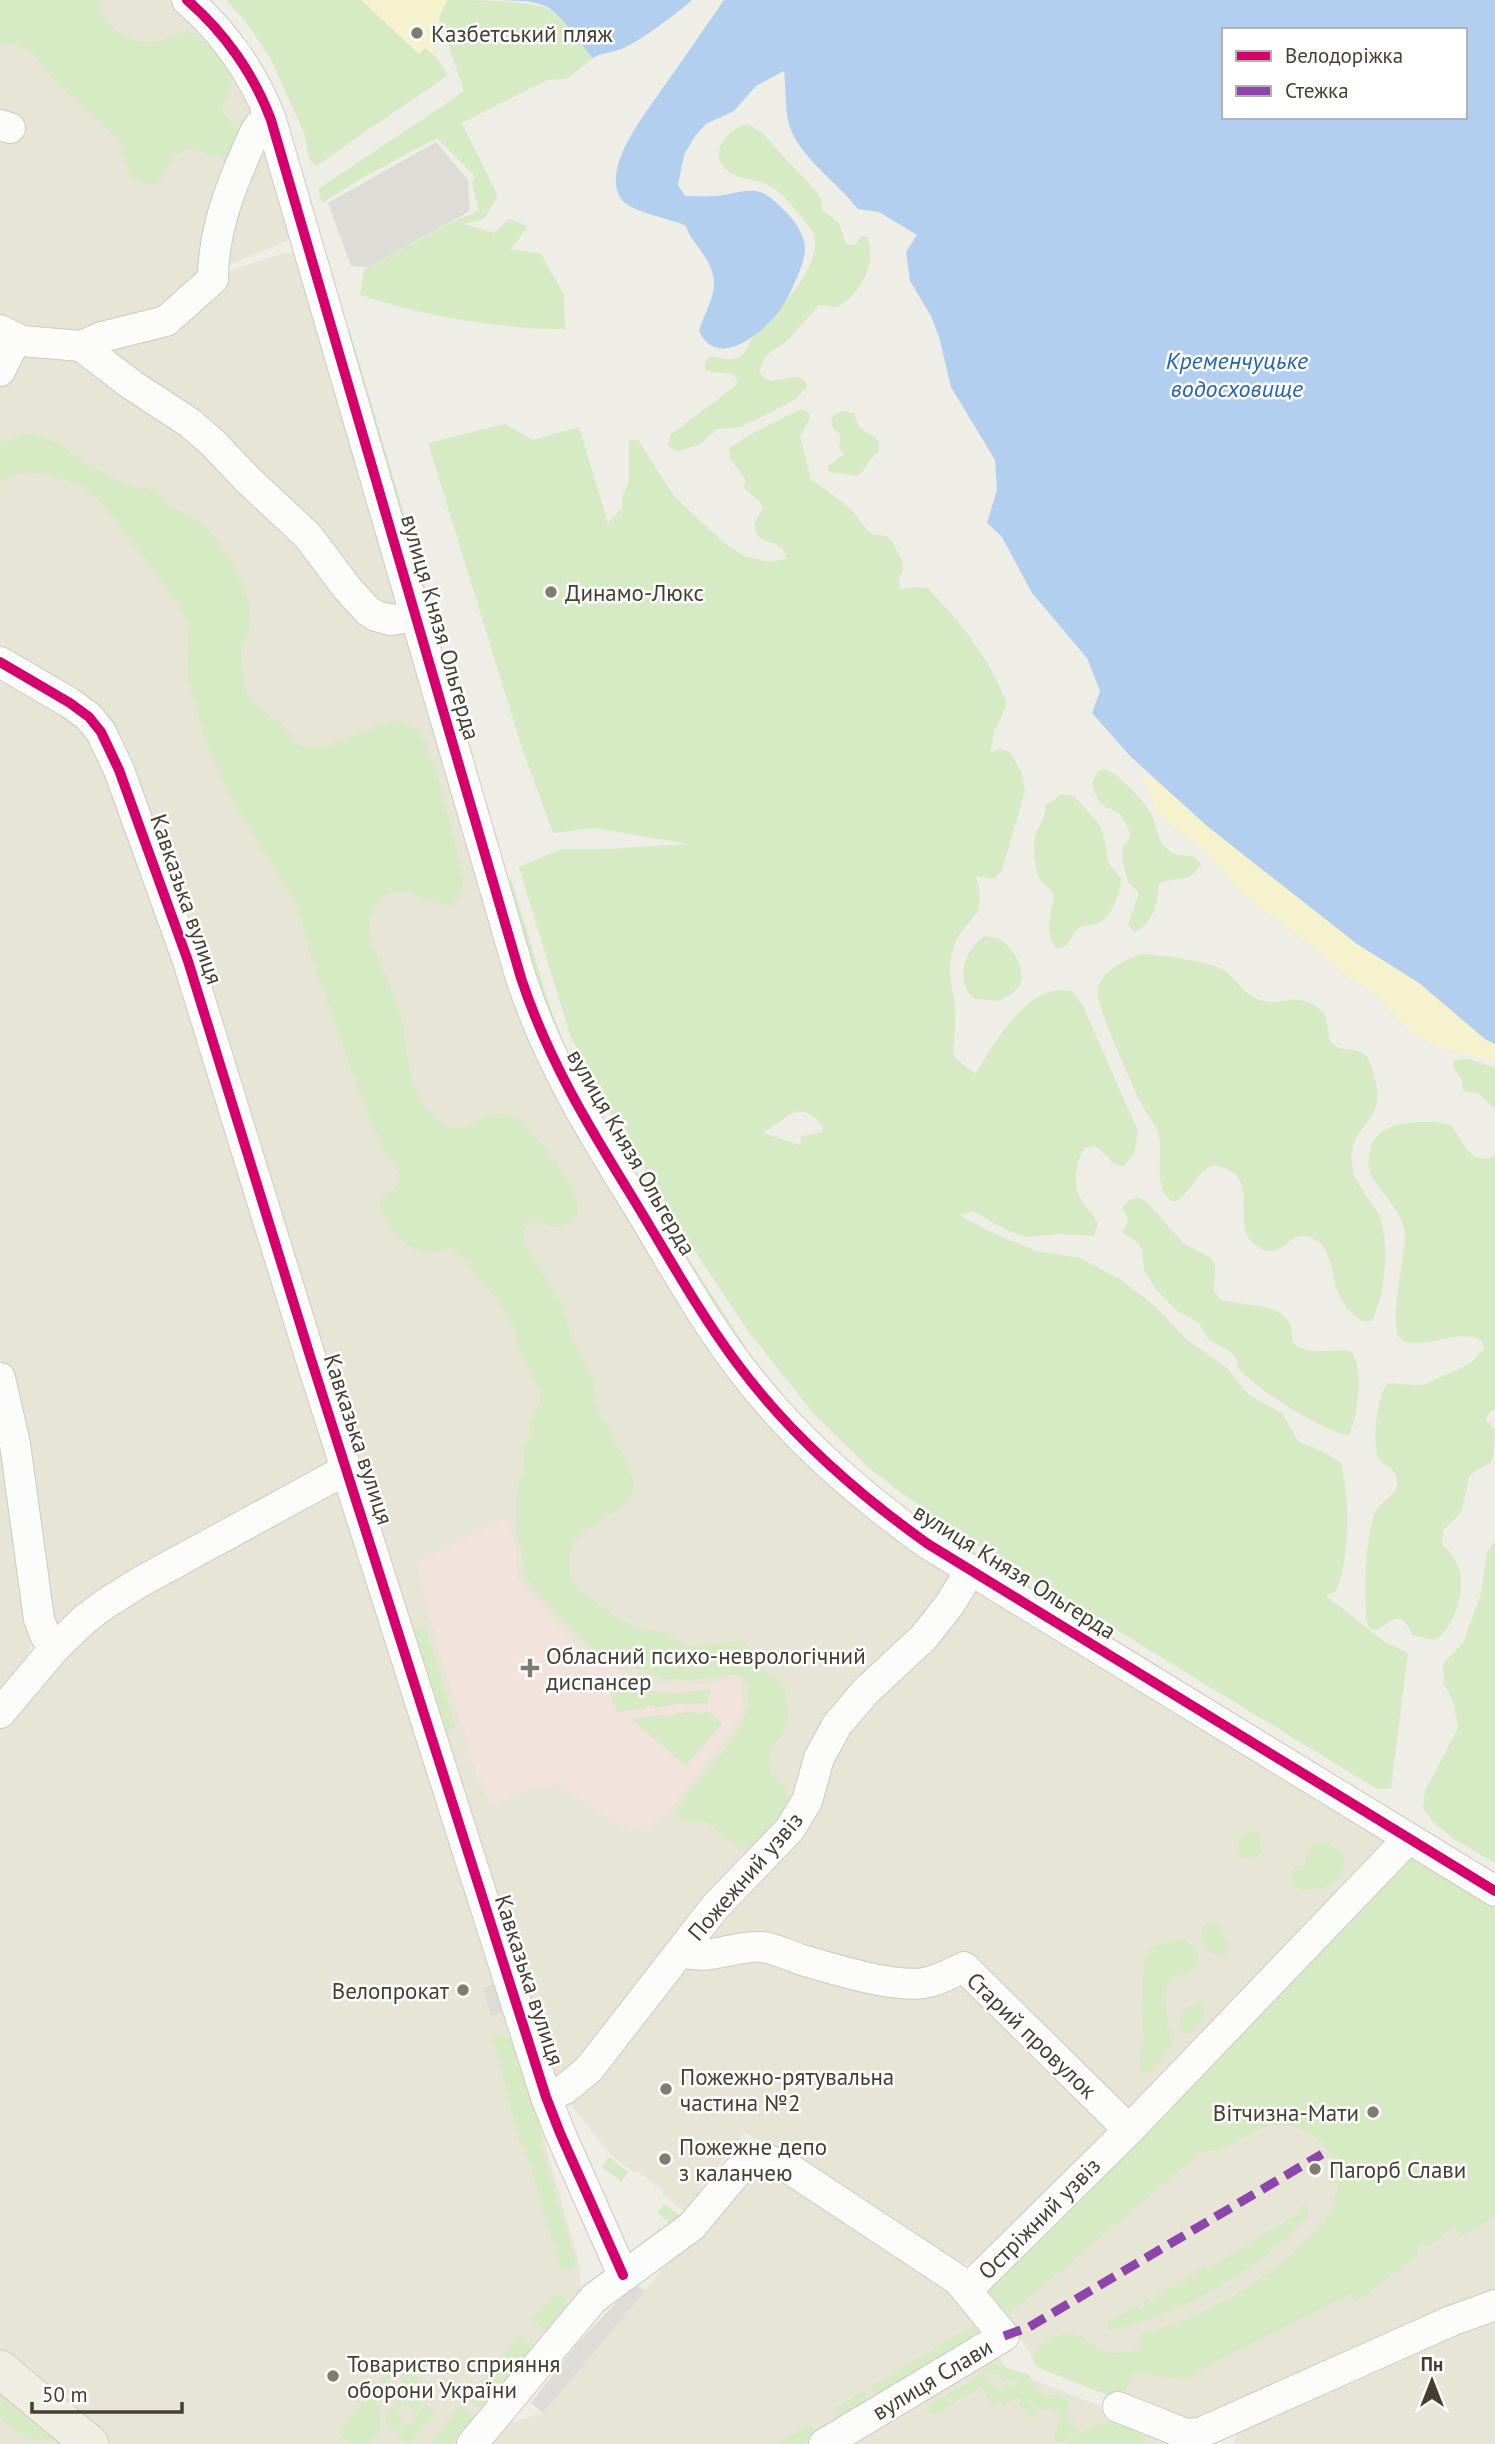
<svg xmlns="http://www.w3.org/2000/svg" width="1495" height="2444" font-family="'PT Sans',sans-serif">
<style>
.residential{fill:#e7e5d6}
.medical{fill:#f2e4dc}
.green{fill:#d6ebc3;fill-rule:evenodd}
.sand{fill:#f5f2cd}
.parking{fill:#dddcd6}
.water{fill:#b2cff0;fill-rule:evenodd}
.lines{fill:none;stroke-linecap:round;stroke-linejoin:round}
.minor-casing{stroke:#cccbc3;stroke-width:32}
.major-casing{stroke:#d2cdb2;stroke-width:39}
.minor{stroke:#fcfcfb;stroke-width:30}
.major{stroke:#f0eee2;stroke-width:37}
.quiet{stroke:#8e44ad;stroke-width:9;stroke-dasharray:18 9;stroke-linecap:butt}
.cycleway-casing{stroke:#fff;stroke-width:15}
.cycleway{stroke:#d6006c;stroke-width:10}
.poi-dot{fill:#807c71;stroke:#fff;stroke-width:2.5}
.labels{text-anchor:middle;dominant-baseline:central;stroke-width:5;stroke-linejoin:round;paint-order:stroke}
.poi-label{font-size:23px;fill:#443f32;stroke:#fff;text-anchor:start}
.street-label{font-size:23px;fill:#443f32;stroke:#fff}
.water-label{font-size:24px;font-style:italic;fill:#2565b6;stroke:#fff}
</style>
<rect width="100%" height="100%" fill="#eeede6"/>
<g class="residential">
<polygon points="0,0 172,0 179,5 201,25 254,108 291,237 289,240 238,261 216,272 180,307 0,357"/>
<polygon points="284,253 297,255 401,603 389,615 98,349 235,269"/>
<polygon points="40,346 110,373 407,631 522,1012 775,1426 1392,1841 978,2263 957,2264 928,2251 745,2132 701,2187 706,2191 688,2215 662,2194 663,2191 639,2172 636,2174 610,2154 553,2082 119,750 0,655 0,387 19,355"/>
<polygon points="0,671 79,716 128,810 329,1456 324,1466 54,1628 5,1375 0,1359"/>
<polygon points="0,1399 31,1632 30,1648 25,1664 0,1697"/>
<polygon points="338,1490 527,2081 579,2263 581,2287 579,2293 454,2444 111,2444 0,2352 0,1729 48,1671 105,1616"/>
<polygon points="1495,1904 1495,2300 1204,2425 1120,2400 1037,2367 1027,2348 1000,2311"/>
<polygon points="761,2166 936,2279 979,2322 1006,2369 1197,2444 489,2444 505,2425 543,2413 680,2248"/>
<polygon points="1495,2312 1495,2444 1233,2444 1237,2432"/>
<polygon points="0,2388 68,2444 0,2444"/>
</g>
<polygon class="medical" points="506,1518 516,1546 517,1580 561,1629 592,1658 640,1679 662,1685 685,1686 740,1678 743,1705 742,1716 660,1822 655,1819 646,1831 636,1823 630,1831 557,1784 531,1789 490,1805 482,1780 478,1780 426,1601 417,1562"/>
<g class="green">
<path d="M0,0H99C103,27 129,45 156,41C168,40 177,33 188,31C202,38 235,65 232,82C231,91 224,99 222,109L241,137L229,160L187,148L174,156L158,183L148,184L133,179C123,167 127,152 118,139L57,84L33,53L17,45L0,43Z"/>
<polygon points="226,0 361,0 419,53 425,48 434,55 448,75 316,166 309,158 304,133 270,57 245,21"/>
<path d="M447,0C473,0 528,0 550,9C564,19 581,44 593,58L567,79L547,80L462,123L498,196L484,219L464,224L494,233L509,219L528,226L511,249L541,254L564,295L565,329C497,329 425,316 360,295L364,270L454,221L479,211L472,184L475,176L437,138L364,177L322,203L318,189L464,91L439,18Z"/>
<path d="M747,124L761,132L816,191L821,200L822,210L839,223L846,244L855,245L861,236L867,237C878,262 860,296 837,307L819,305L788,340L766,356L759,371C773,396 800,361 807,387L796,399L768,414L740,427L717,429L700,444L677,452L668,445L671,434L734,387L738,382L733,374L706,371C703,366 706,358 712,356C721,358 734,363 742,355C747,351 749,343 753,337C772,317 824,266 814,235C812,229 806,224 802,218C792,206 783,192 768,185C755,179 739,179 728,171C706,155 728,128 747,124Z"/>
<polygon points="343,318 351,335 434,615 424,617"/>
<path d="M801,409L809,413L810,418L800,437L811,479L851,509L867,530L872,534L888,537L892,541L903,563V571L899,578L900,590L912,587L928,588C960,622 991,660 1007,704L994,732L990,753L1000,749L1010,752L1022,773L1025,791L1002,870L995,879L976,876C990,926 962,913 952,953C947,971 953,989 955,1007C956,1023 954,1040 953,1056L975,1074C994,1044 1030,978 1073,992L1082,1004L1138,1131L1134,1154L1124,1166L1116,1165L1096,1146L1086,1147C1076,1157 1073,1182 1079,1196C1083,1206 1094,1213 1098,1224L1094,1236L1058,1234L1028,1237L1008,1231L973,1211L959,1215L993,1233L1036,1251L1080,1258L1120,1279L1156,1307L1187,1340L1226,1367L1249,1395L1282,1413L1298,1441L1325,1453L1341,1463C1350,1503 1351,1552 1336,1591L1326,1596L1385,1642L1408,1653L1391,1788L1377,1789L984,1549L931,1515L869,1468L814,1414L751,1335L695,1251L607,1106L570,1035L519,867L562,849H606L688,844L594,828L553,833L522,748L428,443L505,424L533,440L579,427L608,523L622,508V499L629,480V442L631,439L638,440L674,496L725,544L745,556L769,562L786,559C784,534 752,551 755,522L763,508L759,501L743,487L746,480L730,459L729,448L757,431ZM801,1111C810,1113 819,1119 823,1128L822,1132L801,1137L800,1145L763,1133L790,1114Z"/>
<path d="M843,411L854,413L859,427L875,437L879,442L878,452C868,459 866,470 857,476L830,472L828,470V466L844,454L839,448L840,434L833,429L831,421L834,415Z"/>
<path d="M24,434H35L58,443L81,460L121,483L154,490L171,508L191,516L214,535L231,560L247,595L251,623L248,635L241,647V656L247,693L258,707L283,725L294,742L304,746L322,748L382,724L394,721L415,727L422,735L437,772L464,878L462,894L452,905C429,906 407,882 386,896C374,903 369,914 370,928C372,954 389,979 397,1003C412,1044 400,1098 444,1125C467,1140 489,1099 519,1119C533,1135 612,1216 561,1227C546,1230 536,1211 523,1231L524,1242L564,1308L570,1334L592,1378L601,1421L610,1429L616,1446L625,1455L633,1479L632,1497L624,1506L583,1531L573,1542L570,1552L569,1569L571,1579L579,1590L615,1616L640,1629L668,1633L687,1647L738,1641L747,1644L769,1675L781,1682L786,1694L789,1716L782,1735L772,1750L768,1767C773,1776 780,1782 786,1790C799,1810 768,1833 755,1847C729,1853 723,1828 702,1821C696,1819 691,1822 685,1822L677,1816C679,1804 688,1794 696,1784C717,1756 760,1717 745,1679L739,1675L731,1674L694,1680L664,1679L612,1660L588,1645L530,1585L523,1569L521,1551L516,1530L517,1489L524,1470L523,1451L531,1435L529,1420L541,1400L536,1383L517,1346L514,1328L497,1298L484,1287L465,1260L452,1249L428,1253L414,1249L403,1242L391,1231L380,1204L382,1197L396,1186L401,1176L384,1150L367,1113L309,951L299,909L228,792L205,740L187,675L189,630L183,611L137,548L99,501L78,484L49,475L30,472L12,475L0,483V443Z"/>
<path d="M1103,769C1117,771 1148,804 1153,818C1158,831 1157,841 1169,851C1176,857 1186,854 1195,857L1201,864C1190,886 1174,875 1159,884C1157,905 1155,920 1135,932L1128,924L1139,893L1128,882L1122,858L1123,846L1129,839L1130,832L1120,814L1104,806L1098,800L1092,784L1097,772Z"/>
<path d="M1061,794L1074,796L1099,824L1103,833L1109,864L1121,878C1121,892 1112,917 1098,923C1091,926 1084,924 1077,929C1070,937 1069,950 1056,948C1044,933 1051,913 1054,896C1050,887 1041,884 1038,875C1034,863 1032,843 1037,831C1042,820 1046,818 1045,806Z"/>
<polygon points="511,878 549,1004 572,1064 664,1221 751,1355 787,1400 822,1437 872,1482 918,1517 1370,1797 958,1553 843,1467 727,1333 581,1098 542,1012 505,891"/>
<path d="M985,936C989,937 993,937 997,938C1011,943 1025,968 1021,982C1019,990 1007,997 999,1001L975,999C953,983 965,948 985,936Z"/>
<path d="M1142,954C1159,955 1212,961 1225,971C1237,979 1243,994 1257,999C1282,1009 1292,990 1318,1008C1334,1019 1323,1037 1334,1045C1346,1054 1354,1044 1368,1058C1374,1072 1380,1090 1376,1105C1369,1129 1349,1132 1352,1164C1353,1182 1368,1196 1377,1211C1391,1236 1386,1297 1371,1321C1363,1323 1358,1319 1352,1313C1329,1290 1338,1275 1325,1250C1323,1245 1320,1242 1314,1239C1287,1224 1283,1269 1253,1243C1228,1221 1267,1175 1213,1165C1195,1173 1191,1193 1175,1202C1150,1192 1165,1153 1158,1133C1154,1123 1147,1114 1142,1105C1133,1087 1096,1006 1098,990C1100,972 1126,958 1142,954Z"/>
<polygon points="1468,1059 1495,1068 1495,1109 1478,1093 1466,1092 1462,1089 1462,1079 1453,1068 1453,1063 1456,1060"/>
<path d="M1416,1122C1426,1122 1440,1121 1449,1125C1463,1133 1465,1168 1495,1156V1410L1490,1412L1485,1419L1495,1430L1493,1458L1490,1463L1472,1473L1469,1477L1462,1509L1454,1520L1443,1530L1442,1545C1453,1553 1460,1566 1461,1579C1463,1597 1451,1631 1435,1640L1412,1635C1402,1608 1393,1621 1376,1630L1369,1628L1366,1618C1365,1585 1364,1548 1374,1515C1379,1500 1399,1496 1397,1481C1395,1464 1383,1468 1378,1457C1372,1442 1377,1394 1388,1383L1417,1385L1426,1384L1471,1363L1484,1348L1482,1341C1459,1325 1415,1355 1400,1338C1388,1325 1405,1257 1405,1237C1404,1210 1383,1198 1372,1177C1368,1170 1368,1163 1369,1156C1373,1128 1392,1125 1416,1122Z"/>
<path d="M1135,1198H1140L1147,1202L1183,1243L1211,1258L1215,1265L1214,1291L1219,1299C1239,1307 1280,1301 1290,1325C1292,1331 1292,1337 1293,1342C1310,1359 1332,1346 1352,1352C1364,1371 1358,1415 1349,1435C1328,1435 1251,1385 1238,1368L1237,1360L1231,1352L1208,1339L1199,1323L1176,1310L1155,1288L1144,1271L1142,1249L1139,1244L1122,1232L1129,1220L1122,1208L1127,1202Z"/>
<polygon points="1495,1541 1495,1863 1454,1839 1433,1822 1423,1808 1425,1791 1458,1728 1454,1703 1444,1684 1443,1664 1463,1643 1481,1594 1487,1552"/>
<polygon points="425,1626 456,1728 445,1732 414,1630"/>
<polygon points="626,1688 673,1693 711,1689 707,1703 683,1705 682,1703 655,1708 654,1705 646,1706 646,1709 617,1712 610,1693"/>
<polygon points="705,1710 707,1710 722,1724 686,1766 630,1718 663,1715 664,1717 672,1716 673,1714 696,1711 697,1714 705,1713"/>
<polygon points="1251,1830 1260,1832 1261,1853 1253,1859 1240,1857 1237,1850 1240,1839"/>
<path d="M1319,1843L1329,1844L1343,1854C1350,1883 1321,1891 1300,1890L1290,1879L1291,1870L1298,1865L1305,1867C1303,1854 1307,1849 1319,1843Z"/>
<path d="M1410,1852L1495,1904V2217L1459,2237L1454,2227L1429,2246L1426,2244L1419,2245L1416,2251L1417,2255L1356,2303L1351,2294L1215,2362L1191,2378L1181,2379L1136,2372L1120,2400L1037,2367L1033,2360L1034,2351C1045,2340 1064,2329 1080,2336C1089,2340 1095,2348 1104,2351C1117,2356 1131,2351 1143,2348L1138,2336C1161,2329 1185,2321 1207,2310C1244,2292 1307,2250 1328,2215C1339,2197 1340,2172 1330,2154C1320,2137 1302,2125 1282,2125C1253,2125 1241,2143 1219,2150C1214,2151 1208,2151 1203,2151L1013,2311H1000L986,2291Z"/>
<path d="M1210,1922L1217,1924L1229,1946L1224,1956C1209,1956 1201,1942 1201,1927Z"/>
<path d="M1181,1939C1194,1942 1205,1957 1194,1969C1187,1976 1175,1972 1169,1982C1161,1997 1171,2013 1167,2027L1174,2033L1175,2037L1163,2059L1144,2075L1141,2071L1140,2054L1145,2040L1141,2012L1145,1956C1155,1939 1166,1945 1181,1939Z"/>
<path d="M1199,2003L1203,2004C1209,2018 1199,2026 1190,2034L1178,2030C1178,2016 1186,2006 1199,2003Z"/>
<polygon points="496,2034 508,2037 516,2045 544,2143 541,2144 577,2266 561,2271 524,2144 520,2143 492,2036"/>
<polygon points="609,2157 628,2172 621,2182 602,2167"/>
<polygon points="664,2204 683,2218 676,2228 657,2213"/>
<path d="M1303,2206L1308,2208V2213C1300,2227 1287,2238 1275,2248C1227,2287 1172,2315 1112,2331L1107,2328L1109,2321L1138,2305L1140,2309L1145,2306L1143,2301L1148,2298L1151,2302L1156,2300L1154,2295L1159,2292L1162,2296L1167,2293L1164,2289L1170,2286L1172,2290L1177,2287L1175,2283L1180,2280L1183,2284L1188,2281L1186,2277L1191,2273L1194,2278L1199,2275L1196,2270L1204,2266L1207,2269L1299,2213L1297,2208Z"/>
<polygon points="556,2292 569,2303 546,2330 532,2320"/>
<polygon points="979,2322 977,2336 877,2398 871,2387"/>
<polygon points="520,2334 534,2345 480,2409 467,2398"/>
<polygon points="401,2363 422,2381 414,2391 402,2381"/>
<path d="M992,2363L1029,2375L1043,2396C1055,2394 1063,2393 1071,2405L1066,2417L1073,2420L1077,2433L1063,2442H1056L1054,2437L1061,2414L1052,2410L1035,2408L1018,2381L1009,2380L1003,2382L999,2374L992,2375L981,2369Z"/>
<polygon points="391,2367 395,2375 379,2395 381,2429 369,2444 353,2444 338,2432"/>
<polygon points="983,2373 989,2382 998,2388 1008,2384 1011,2388 1019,2383 1037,2414 1028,2419 1025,2414 1027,2409 1022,2409 1019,2403 1021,2401 1019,2398 1003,2405 1001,2402 993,2406 981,2387 931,2417 926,2407"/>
<polygon points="424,2383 434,2390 416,2412 406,2405"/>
<path d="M0,2388L61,2438C28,2444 24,2439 0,2418Z"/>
<polygon points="407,2390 412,2394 396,2413 404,2421 395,2432 386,2425 385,2416"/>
<polygon points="863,2391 870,2402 840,2420 834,2409"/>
<polygon points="426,2405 436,2413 409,2444 397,2434 407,2423 410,2425"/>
<polygon points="460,2406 473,2417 451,2444 429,2444"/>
<polygon points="1122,2415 1150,2426 1144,2444 1065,2444 1077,2437 1079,2433"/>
<polygon points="810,2424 816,2434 800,2444 776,2444"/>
</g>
<g class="sand">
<polygon points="361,0 447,0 439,18 434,55 425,48 419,54"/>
<polygon points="1140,776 1157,781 1207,826 1357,944 1419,983 1485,1039 1495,1044 1495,1062 1440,1048 1410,1032 1374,993 1351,979 1298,935 1242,894 1204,851 1155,812 1149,790"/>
</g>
<g class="parking">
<polygon points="436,142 468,180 470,211 369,267 351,266 328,203"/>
<polygon points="495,1984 504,2012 491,2016 483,1988"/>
<polygon points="634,2284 645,2291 543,2413 531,2403 578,2343"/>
</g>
<g class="water">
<path d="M502,0H692C678,13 641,40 624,48C613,53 603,52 593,58C582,46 561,14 547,7C534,0 517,1 502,0Z"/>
<path d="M724,0H1495V1044L1485,1039L1419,983L1357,944L1207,826L1130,756L1092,713L1100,691L1087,658L1032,593L1002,537L987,523L997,490L995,460L951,387L939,337L931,316L910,281L906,252L917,235L879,212L858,209C837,182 794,153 788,120C785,104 786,87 784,71L756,86L734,111L706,124L695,136L684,155L678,185L685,196C696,196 707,197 717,196C729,195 748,188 760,192C769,195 778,204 785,211C794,219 805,236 805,248C806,261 790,295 782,307C766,331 718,372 699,331C709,299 725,286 703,254C697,244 689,237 686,226C670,218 633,213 622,200C615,191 615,180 617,169C624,140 645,114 662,89C683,60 703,30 724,0ZM1224,30H1465V117H1224Z"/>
</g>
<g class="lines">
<g class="minor-casing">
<g id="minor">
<path d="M187,0C224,32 254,74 271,120L521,978C548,1060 589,1127 634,1200C667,1254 698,1311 736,1362C789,1434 855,1492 928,1544L1495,1891"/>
<polyline points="0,125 10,128"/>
<path d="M0,330L22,341L81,346L102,337L166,321L213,279C213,227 234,178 255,132L259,126L271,120"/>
<polyline points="81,346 132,385 190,423 213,443 247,479 308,536 347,588 368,611 376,616 391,620 416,616"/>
<polyline points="0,371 16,339"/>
<polyline points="0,662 70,703 89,717 101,732 119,770 188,961 310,1356 546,2097 560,2133 623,2275"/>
<polyline points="0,1378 15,1444 39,1619 45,1635 54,1649"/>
<polyline points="0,1713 54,1649 85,1619 105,1604 140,1582 347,1469"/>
<path d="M681,1951C707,1962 734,1945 761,1947C776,1948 789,1956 802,1960C834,1969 892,1988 924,1983C938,1981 951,1973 964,1967L1129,2130"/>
<polyline points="546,2097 565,2089 589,2069 715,1907 790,1829 807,1801 819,1758 837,1725 865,1692 924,1637 950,1604 970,1571"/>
<polyline points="968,2289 1129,2130 1408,1839"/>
<polyline points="1118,2407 1186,2434 1200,2433 1451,2321 1495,2305"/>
<path d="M472,2444L594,2298L692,2226L742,2166C758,2157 771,2159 787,2167L958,2280L1004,2336L824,2444"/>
</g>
</g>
<g class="major-casing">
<polyline id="major" points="0,2369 90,2444"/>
</g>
<use href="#minor" class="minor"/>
<use href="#major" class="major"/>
<polyline class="quiet" points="1004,2336 1029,2327 1322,2154"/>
<g class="cycleway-casing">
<g id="cycleway">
<path d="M187,0C224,32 254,74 271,120L521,978C548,1060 589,1127 634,1200C667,1254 698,1311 736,1362C789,1434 855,1492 928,1544L1495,1891"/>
<polyline points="0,662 70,703 89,717 101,732 119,770 188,961 310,1356 546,2097 560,2133 623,2275"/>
</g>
</g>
<use href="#cycleway" class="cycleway"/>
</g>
<g class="poi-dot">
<circle cx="417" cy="33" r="7"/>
<circle cx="551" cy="592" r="7"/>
<path d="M526.5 1657.5h7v7h7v7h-7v7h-7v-7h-7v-7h7z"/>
<circle cx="463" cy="1990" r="7"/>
<circle cx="666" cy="2089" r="7"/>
<circle cx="1373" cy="2112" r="7"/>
<circle cx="665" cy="2159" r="7"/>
<circle cx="1315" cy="2169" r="7"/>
<circle cx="333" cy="2376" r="7"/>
</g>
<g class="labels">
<g class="poi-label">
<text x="431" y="33">Казбетський пляж</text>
<text x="565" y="592">Динамо-Люкс</text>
<text x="546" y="1655">Обласний психо-неврологічний<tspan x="546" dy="26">диспансер</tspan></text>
<text x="449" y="1990" text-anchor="end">Велопрокат</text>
<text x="680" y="2076">Пожежно-рятувальна<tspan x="680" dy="26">частина №2</tspan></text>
<text x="1359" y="2112" text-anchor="end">Вітчизна-Мати</text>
<text x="679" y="2146">Пожежне депо<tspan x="679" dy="26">з каланчею</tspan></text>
<text x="1329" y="2169">Пагорб Слави</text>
<text x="347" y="2363">Товариство сприяння<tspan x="347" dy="26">оборони України</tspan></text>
</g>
<g class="street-label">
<text transform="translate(441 627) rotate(74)">вулиця Князя Ольгерда</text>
<text transform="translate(187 899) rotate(71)">Кавказька вулиця</text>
<text transform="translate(632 1152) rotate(60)">вулиця Князя Ольгерда</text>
<text transform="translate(359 1439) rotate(72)">Кавказька вулиця</text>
<text transform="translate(1015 1571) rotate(32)">вулиця Князя Ольгерда</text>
<text transform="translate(745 1876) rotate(-49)">Пожежний узвіз</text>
<text transform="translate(530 1980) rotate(72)">Кавказька вулиця</text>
<text transform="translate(1032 2035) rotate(44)">Старий провулок</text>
<text transform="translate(1039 2218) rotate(-45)">Остріжний узвіз</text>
<text transform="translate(932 2379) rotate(-31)">вулиця Слави</text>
</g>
<g class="water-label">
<text x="1237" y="360">Кременчуцьке<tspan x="1237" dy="28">водосховище</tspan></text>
</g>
</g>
<rect x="1222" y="28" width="245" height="91" fill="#ffffff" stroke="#b4b2ad" stroke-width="2"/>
<rect x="1236" y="51" width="35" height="10" fill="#d6006c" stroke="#b4b2ad" stroke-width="2"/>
<text x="1285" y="63" font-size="21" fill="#443f32">Велодоріжка</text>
<rect x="1236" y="86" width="35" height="10" fill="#8e44ad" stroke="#b4b2ad" stroke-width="2"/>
<text x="1285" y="98" font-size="21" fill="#443f32">Стежка</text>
<g transform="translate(1432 2381)" stroke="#ffffff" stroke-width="5" paint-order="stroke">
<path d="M0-5L12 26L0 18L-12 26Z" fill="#443f32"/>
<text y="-10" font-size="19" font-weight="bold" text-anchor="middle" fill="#443f32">Пн</text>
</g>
<path d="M32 2402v10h150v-10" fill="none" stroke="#443f32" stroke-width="3.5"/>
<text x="42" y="2402" font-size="21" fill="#443f32" stroke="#ffffff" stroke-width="5" paint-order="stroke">50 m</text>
</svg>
